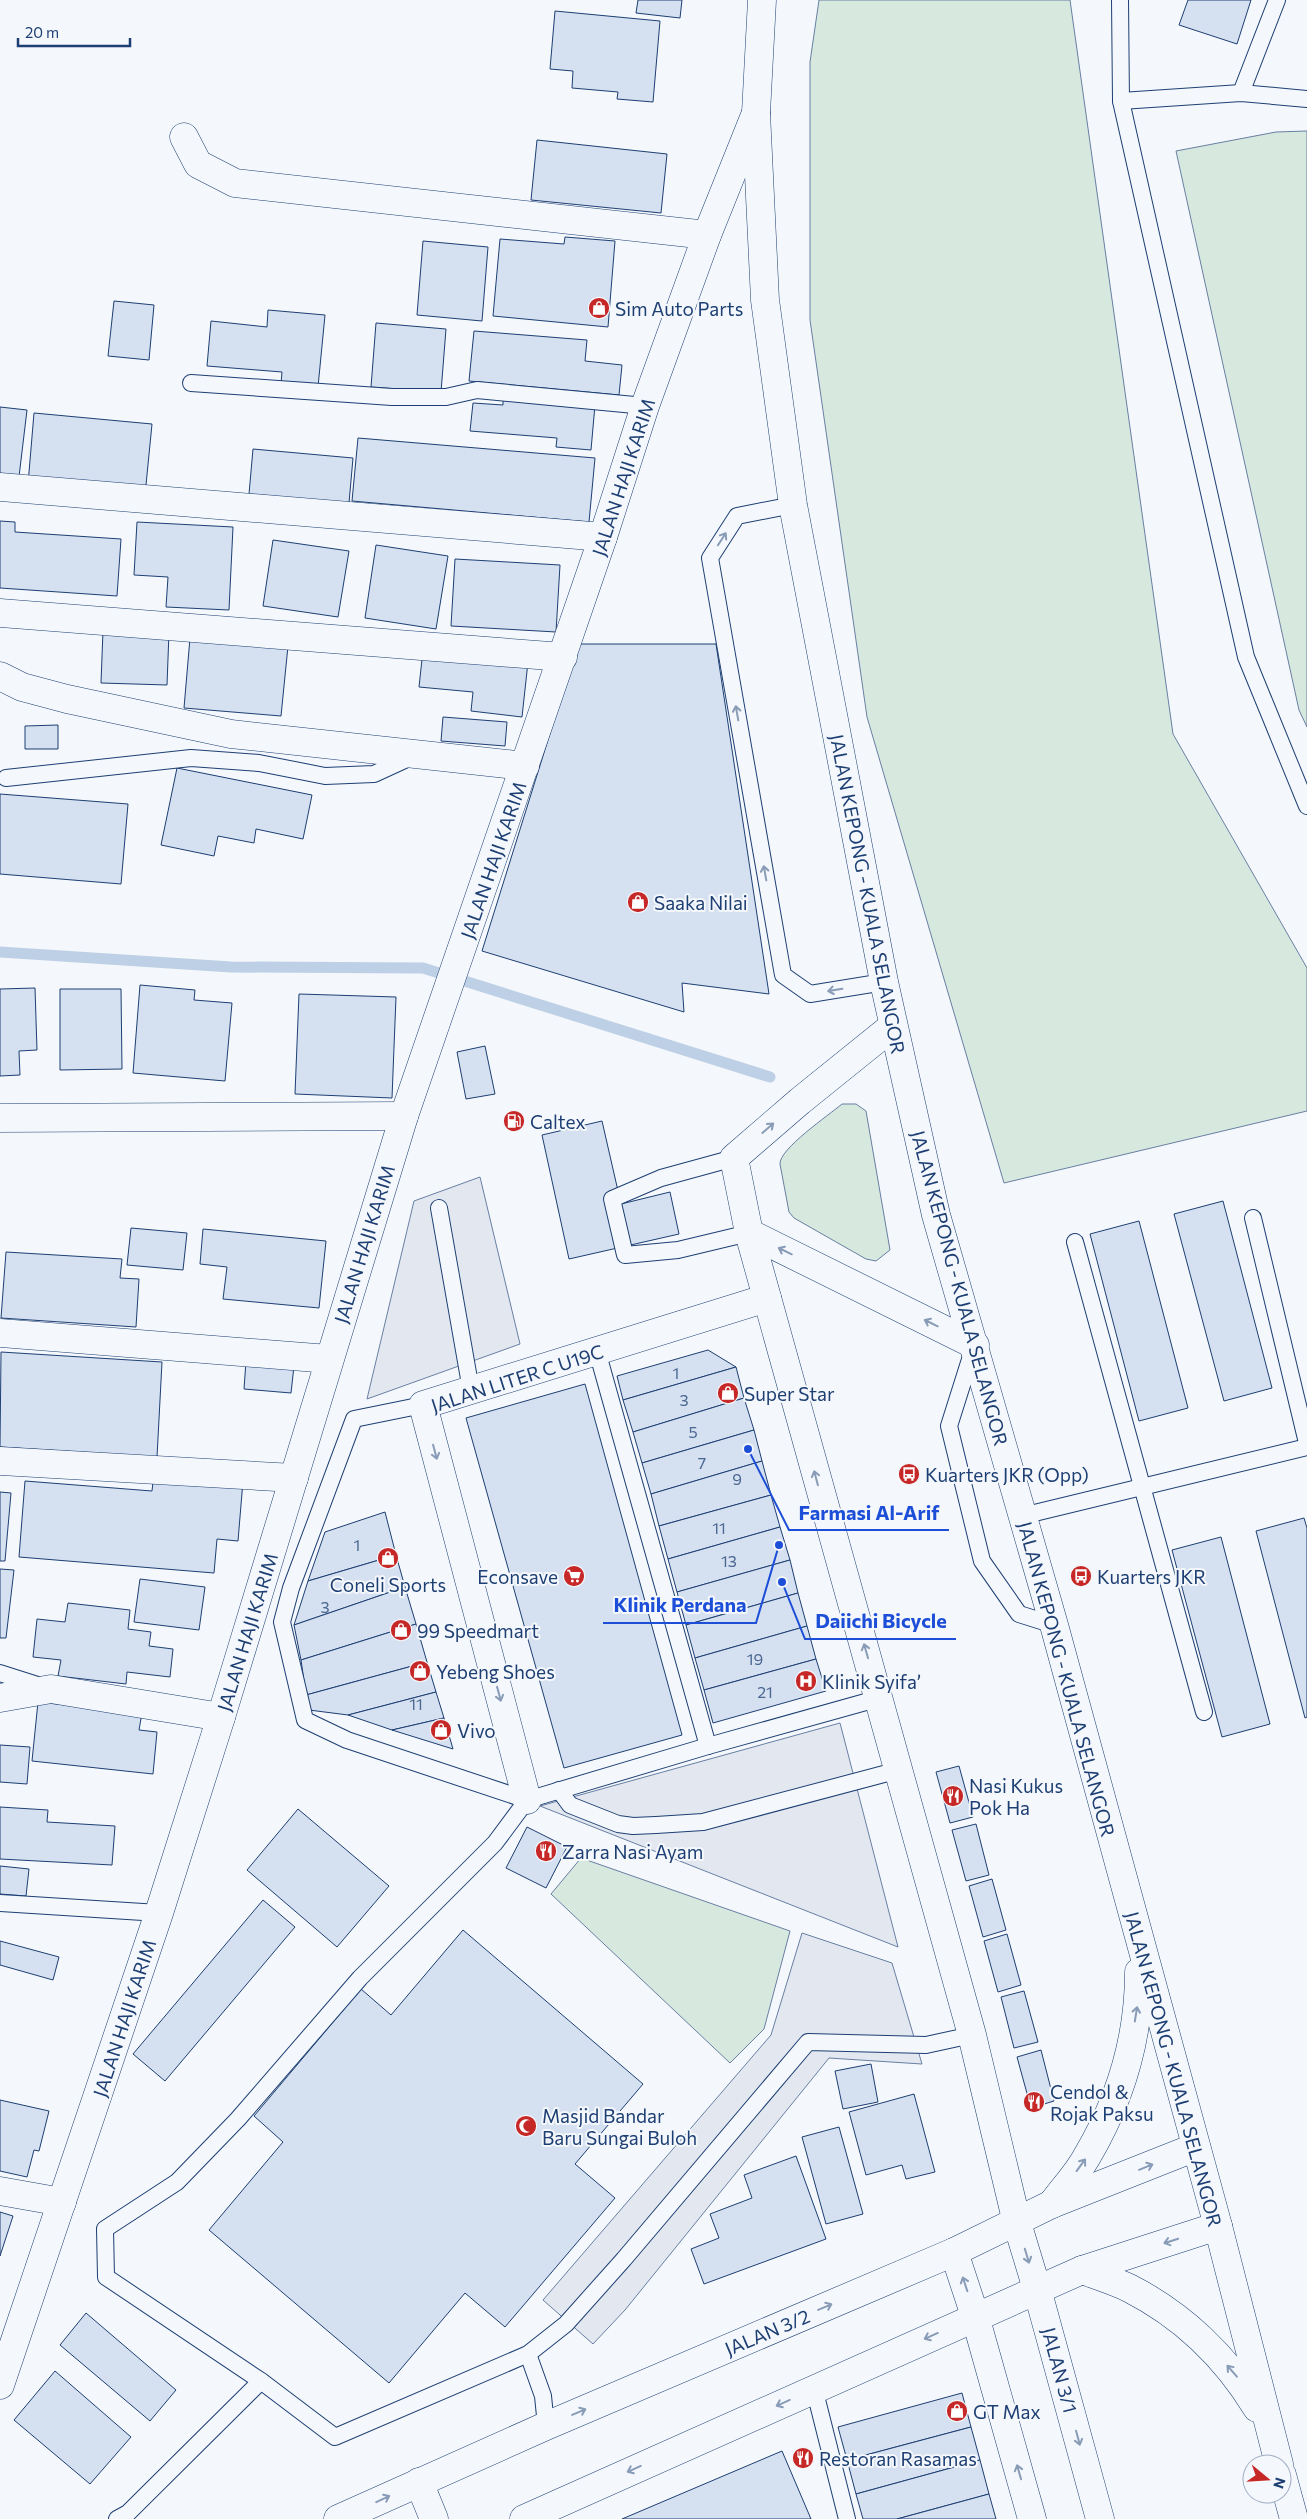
<svg xmlns="http://www.w3.org/2000/svg" width="1307" height="2519" font-family="Commissioner,sans-serif">
<style>
.green{fill:#d7e8df;stroke:#687fa3}
.parking{fill:#e3e8f0;stroke:#687fa3}
.lines{fill:none;stroke-linecap:round;stroke-linejoin:round}
.stream{stroke:#bed0e5;stroke-width:11}
.building{fill:#d5e0f0;stroke:#1d3f73}
.lane-casing{stroke:#1d3f73;stroke-width:18}
.street-casing{stroke:#1d3f73;stroke-width:29}
.highway-casing{stroke:#1d3f73;stroke-width:29}
.lane{stroke:#f4f7fb;stroke-width:16}
.street{stroke:#f4f7fb;stroke-width:28}
.highway{stroke:#f4f7fb;stroke-width:28}
.oneway{stroke:#889bb7}
.labels{text-anchor:middle;dominant-baseline:central;stroke-width:4;stroke-linejoin:round;paint-order:stroke}
.number-label{font-size:16px;fill:#4b6792}
.poi-label{font-size:19px;fill:#1d3f73;stroke:#f4f7fb;text-anchor:start}
.street-label{font-size:19px;fill:#1d3f73;stroke:#f4f7fb}
.leader{fill:none;stroke:#1d4ed8;stroke-width:2}
.callout-dot{fill:#1d4ed8;stroke:#f4f7fb;stroke-width:2}
.callout-label{font-size:20px;text-anchor:middle;font-weight:bold;fill:#1d4ed8;stroke:#f4f7fb;stroke-width:4;stroke-linejoin:round;paint-order:stroke}
</style>
<rect width="100%" height="100%" fill="#f4f7fb"/>
<g class="green">
<polygon points="819,0 1070,0 1173,734 1307,968 1307,1111 1004,1183 867,717 810,320 810,62"/>
<polygon points="1307,131 1307,727 1299,710 1176,151 1276,132"/>
<path d="M842,1104H856L866,1111L890,1250L876,1261L866,1259L794,1218L789,1212L780,1164C779,1149 829,1115 842,1104Z"/>
<polygon points="581,1858 790,1931 764,2029 730,2063 551,1894"/>
</g>
<g class="parking">
<polygon points="480,1177 520,1344 367,1399 414,1201"/>
<polygon points="840,1723 898,1947 540,1806"/>
<polygon points="802,1933 892,1963 922,2064 829,2058 625,2310 593,2344 543,2300 771,2035"/>
</g>
<g class="lines">
<polyline class="stream" points="0,952 231,967 423,968 770,1077"/>
</g>
<g class="building">
<polygon points="638,0 682,0 680,18 636,13"/>
<polygon points="1188,0 1251,0 1237,44 1179,25"/>
<polygon points="555,11 660,21 653,102 617,99 618,92 572,88 573,71 550,69"/>
<polygon points="537,140 667,154 661,213 531,200"/>
<polygon points="565,237 615,241 608,327 493,316 500,239 564,244"/>
<polygon points="423,241 488,247 482,321 417,315"/>
<polygon points="114,301 154,305 149,360 108,356"/>
<polygon points="268,310 325,315 318,387 281,384 282,372 207,366 211,321 267,327"/>
<polygon points="376,323 446,329 441,392 371,387"/>
<polygon points="474,331 587,340 585,361 622,365 619,395 469,381"/>
<polygon points="503,398 595,405 591,450 556,447 557,438 470,431 473,403 503,405"/>
<polygon points="0,407 27,410 18,485 0,483"/>
<polygon points="34,413 152,424 145,495 28,484"/>
<polygon points="358,438 595,458 589,522 352,501"/>
<polygon points="253,449 353,458 349,503 249,494"/>
<polygon points="0,521 15,522 15,532 121,539 117,596 0,588"/>
<polygon points="137,522 233,527 229,610 166,607 168,577 134,575"/>
<polygon points="273,540 349,551 338,617 263,606"/>
<polygon points="376,545 448,556 436,629 365,618"/>
<polygon points="455,559 560,565 556,632 451,626"/>
<polygon points="103,630 169,632 167,685 101,683"/>
<polygon points="190,638 288,646 281,716 184,708"/>
<polygon points="578,644 716,644 769,994 682,983 684,1012 482,951"/>
<polygon points="423,650 528,662 522,717 471,711 473,692 419,687"/>
<polygon points="443,717 507,722 505,746 441,741"/>
<polygon points="58,725 58,749 25,749 25,726"/>
<polygon points="177,768 312,795 303,839 256,829 254,843 218,836 214,856 161,845"/>
<polygon points="0,794 128,804 121,884 0,874"/>
<polygon points="140,985 195,990 194,1000 232,1003 225,1081 133,1073"/>
<polygon points="35,988 37,1050 19,1051 20,1075 0,1076 0,989"/>
<polygon points="60,989 121,989 122,1069 60,1070"/>
<polygon points="299,994 396,997 392,1098 295,1094"/>
<polygon points="485,1046 495,1094 466,1099 457,1052"/>
<polygon points="602,1121 621,1204 670,1192 679,1234 569,1259 542,1135"/>
<polygon points="1223,1201 1272,1388 1224,1401 1174,1214"/>
<polygon points="1139,1221 1188,1408 1139,1421 1090,1234"/>
<polygon points="131,1228 187,1233 183,1270 127,1265"/>
<polygon points="203,1229 326,1241 319,1308 223,1299 227,1267 200,1264"/>
<polygon points="6,1252 122,1259 120,1278 139,1279 136,1327 1,1318"/>
<polygon points="708,1350 736,1367 623,1400 617,1376"/>
<polygon points="1,1352 162,1362 157,1457 0,1447"/>
<polygon points="246,1361 294,1366 291,1393 244,1389"/>
<polygon points="736,1367 744,1398 633,1432 623,1400"/>
<polygon points="585,1384 682,1735 564,1768 466,1418"/>
<polygon points="744,1398 754,1430 642,1463 633,1432"/>
<polygon points="754,1430 762,1461 651,1494 642,1463"/>
<polygon points="762,1461 771,1495 659,1526 651,1494"/>
<polygon points="154,1473 243,1481 238,1541 217,1539 214,1573 19,1557 25,1481 152,1491"/>
<polygon points="0,1492 11,1493 5,1561 0,1561"/>
<polygon points="771,1495 780,1527 668,1559 659,1526"/>
<polygon points="385,1512 396,1555 308,1581 325,1532"/>
<polygon points="1304,1518 1307,1528 1307,1717 1305,1718 1256,1531"/>
<polygon points="780,1527 790,1560 677,1592 668,1559"/>
<polygon points="1221,1537 1270,1724 1222,1737 1172,1550"/>
<polygon points="396,1555 405,1587 294,1625 308,1581"/>
<polygon points="790,1560 798,1593 686,1625 677,1592"/>
<polygon points="0,1569 14,1570 6,1638 0,1638"/>
<polygon points="140,1579 205,1587 199,1630 134,1622"/>
<polygon points="405,1587 416,1624 301,1660 294,1625"/>
<polygon points="798,1593 807,1626 695,1658 686,1625"/>
<polygon points="68,1603 130,1610 128,1629 151,1632 149,1646 173,1649 170,1677 127,1672 126,1684 58,1676 61,1660 33,1657 37,1619 65,1622"/>
<polygon points="416,1624 427,1662 306,1695 301,1660"/>
<polygon points="807,1626 816,1659 704,1690 695,1658"/>
<polygon points="816,1659 826,1691 713,1723 704,1690"/>
<polygon points="427,1662 436,1692 348,1715 309,1710 306,1695"/>
<polygon points="436,1692 444,1718 392,1730 348,1715"/>
<polygon points="38,1702 142,1713 139,1730 157,1732 153,1774 32,1761"/>
<polygon points="444,1718 453,1749 392,1730"/>
<polygon points="0,1745 30,1747 27,1784 0,1782"/>
<polygon points="959,1766 973,1817 950,1823 936,1772"/>
<polygon points="0,1807 48,1810 47,1822 115,1826 112,1865 0,1859"/>
<polygon points="298,1809 389,1886 337,1947 247,1870"/>
<polygon points="976,1824 989,1875 966,1881 952,1830"/>
<polygon points="527,1827 567,1847 546,1888 506,1868"/>
<polygon points="0,1866 29,1869 26,1896 0,1894"/>
<polygon points="992,1879 1006,1930 983,1937 969,1886"/>
<polygon points="263,1900 295,1927 165,2081 133,2054"/>
<polygon points="463,1930 643,2084 575,2164 615,2198 505,2327 465,2293 389,2383 209,2230 283,2142 254,2116 361,1989 391,2015"/>
<polygon points="1007,1934 1021,1985 998,1992 984,1941"/>
<polygon points="0,1941 59,1957 53,1980 0,1965"/>
<polygon points="1024,1991 1038,2042 1014,2048 1001,1997"/>
<polygon points="1041,2050 1054,2101 1031,2108 1017,2057"/>
<polygon points="871,2064 878,2102 843,2109 835,2071"/>
<polygon points="914,2094 935,2172 906,2179 902,2165 866,2175 849,2112"/>
<polygon points="0,2100 49,2111 39,2151 34,2150 27,2177 0,2171"/>
<polygon points="839,2127 863,2214 826,2224 802,2137"/>
<polygon points="796,2156 826,2239 704,2284 691,2249 719,2238 710,2214 752,2198 744,2175"/>
<polygon points="0,2212 13,2216 0,2256"/>
<polygon points="86,2313 176,2390 150,2421 60,2345"/>
<polygon points="55,2371 131,2437 90,2484 14,2420"/>
<polygon points="962,2393 971,2427 847,2460 838,2427"/>
<polygon points="971,2427 980,2460 856,2494 847,2460"/>
<polygon points="782,2451 811,2519 622,2519"/>
<polygon points="980,2460 989,2494 897,2519 863,2519 856,2494"/>
<polygon points="989,2494 996,2519 897,2519"/>
</g>
<g class="lines">
<g class="lane-casing">
<g id="lane">
<polyline points="1120,0 1121,101 1246,657 1307,806"/>
<polyline points="1241,93 1277,0"/>
<polyline points="1121,101 1241,93 1307,99"/>
<polyline points="191,383 392,397 446,397 477,390 645,406"/>
<polyline points="793,505 737,516 710,558 783,975 810,994 884,982"/>
<polyline points="6,778 191,758 259,763 325,776 374,774 411,757"/>
<polyline points="734,1158 661,1178 612,1199 625,1255 678,1250 749,1233"/>
<polyline points="439,1208 471,1390"/>
<polyline points="1253,1218 1307,1443"/>
<polyline points="1075,1242 1204,1712"/>
<polyline points="973,1350 949,1426 982,1561 1019,1614 1054,1625"/>
<polyline points="597,1351 708,1746"/>
<polyline points="423,1405 354,1419 291,1588 282,1622 305,1720 347,1740 527,1800 708,1746 880,1698"/>
<polyline points="1022,1516 1307,1447"/>
<polyline points="0,1673 44,1687"/>
<polyline points="559,1790 570,1805 618,1824 633,1826 656,1825 703,1822 899,1770"/>
<polyline points="527,1800 495,1843 360,1978 238,2119 177,2182 105,2229 106,2277 261,2381 335,2437 528,2354 566,2324 624,2259 808,2042 926,2045 972,2035"/>
<polyline points="0,1903 159,1913"/>
<polyline points="528,2354 543,2396 546,2426"/>
<polyline points="814,2388 847,2519"/>
<polyline points="117,2519 128,2513 261,2381"/>
</g>
</g>
<g class="street-casing">
<g id="street">
<polyline points="184,137 198,164 235,183 707,235"/>
<polyline points="0,487 603,537"/>
<polyline points="0,613 563,657"/>
<polyline points="0,676 22,687 67,699 231,734 525,766"/>
<polyline points="893,1026 800,1101 734,1158 749,1233 975,1345"/>
<polyline points="0,1118 404,1116"/>
<polyline points="749,1233 972,2035 1017,2223 1037,2289 1100,2519"/>
<polyline points="0,1333 329,1359"/>
<polyline points="0,1461 294,1478"/>
<polyline points="0,1698 51,1689 221,1717"/>
<polyline points="527,1800 423,1405 767,1298"/>
<polyline points="0,2191 62,2202"/>
<polyline points="954,2252 975,2316 1032,2519"/>
<polyline points="0,2385 159,1913 221,1717 404,1116 603,537 645,406 707,235 756,113"/>
<polyline points="419,2482 434,2519"/>
<polyline points="338,2519 546,2426 954,2252 1052,2204 1196,2147"/>
<polyline points="524,2519 1082,2270 1218,2226"/>
</g>
</g>
<g class="highway-casing">
<g id="highway">
<polyline points="762,0 756,113 765,300 793,505 884,982 936,1215 1054,1625 1218,2226 1279,2464"/>
<path d="M1052,2204C1063,2189 1077,2174 1086,2158C1120,2101 1139,2038 1139,1972"/>
<path d="M1082,2270C1098,2276 1114,2281 1129,2288C1182,2315 1226,2357 1257,2408"/>
<polyline points="1282,2475 1294,2519"/>
</g>
</g>
<use href="#lane" class="lane"/>
<use href="#street" class="street"/>
<use href="#highway" class="highway"/>
</g>
<defs><path id="oneway-shaft" d="M-6 0H5M1.5-3L5.5 0L1.5 3" fill="none" stroke-width="1.6" stroke-linecap="round" stroke-linejoin="round" transform="scale(1.25)"/></defs>
<g class="oneway">
<use href="#oneway-shaft" transform="translate(722 539) rotate(-57)"/>
<use href="#oneway-shaft" transform="translate(737 713) rotate(-100)"/>
<use href="#oneway-shaft" transform="translate(765 873) rotate(-100)"/>
<use href="#oneway-shaft" transform="translate(835 990) rotate(171)"/>
<use href="#oneway-shaft" transform="translate(768 1128) rotate(-41)"/>
<use href="#oneway-shaft" transform="translate(785 1251) rotate(-154)"/>
<use href="#oneway-shaft" transform="translate(931 1323) rotate(-154)"/>
<use href="#oneway-shaft" transform="translate(435 1452) rotate(75)"/>
<use href="#oneway-shaft" transform="translate(816 1478) rotate(-105)"/>
<use href="#oneway-shaft" transform="translate(866 1651) rotate(-106)"/>
<use href="#oneway-shaft" transform="translate(499 1694) rotate(75)"/>
<use href="#oneway-shaft" transform="translate(1136 2014) rotate(-81)"/>
<use href="#oneway-shaft" transform="translate(1081 2165) rotate(-54)"/>
<use href="#oneway-shaft" transform="translate(1146 2167) rotate(-22)"/>
<use href="#oneway-shaft" transform="translate(1171 2241) rotate(162)"/>
<use href="#oneway-shaft" transform="translate(1027 2256) rotate(73)"/>
<use href="#oneway-shaft" transform="translate(965 2284) rotate(-108)"/>
<use href="#oneway-shaft" transform="translate(825 2307) rotate(-23)"/>
<use href="#oneway-shaft" transform="translate(931 2336) rotate(156)"/>
<use href="#oneway-shaft" transform="translate(1232 2371) rotate(-131)"/>
<use href="#oneway-shaft" transform="translate(783 2403) rotate(156)"/>
<use href="#oneway-shaft" transform="translate(579 2412) rotate(-23)"/>
<use href="#oneway-shaft" transform="translate(1078 2438) rotate(75)"/>
<use href="#oneway-shaft" transform="translate(634 2469) rotate(156)"/>
<use href="#oneway-shaft" transform="translate(1019 2472) rotate(-106)"/>
<use href="#oneway-shaft" transform="translate(383 2499) rotate(-25)"/>
</g>
<defs>
<g id="shop-disc" transform="scale(1.125)"><circle r="9.5" fill="#c62828" stroke="#f4f7fb"/><path d="M-5-2.5h2.3a2.7 3.5 0 0 1 5.4 0H5L5.5 6h-11ZM-1.5-2.5h3a1.5 2.3 0 0 0-3 0Z" fill="#fff"/></g>
<g id="fuel-disc" transform="scale(1.125)"><circle r="9.5" fill="#c62828" stroke="#f4f7fb"/><path d="M-5.5-6h7V0h2V4h1.3V-2.5L3-4.5l.8-.8L6-3V5H2.5V1h-1V6h-7ZM-4.2-4.7v3.2H.2V-4.7Z" fill="#fff"/></g>
<g id="bus-disc" transform="scale(1.125)"><circle r="9.5" fill="#c62828" stroke="#f4f7fb"/><path d="M-5-6H5V4H4V6H2V4H-2V6H-4V4H-5ZM-3.5-4V0h7V-4ZM-3.5 1.2v1.5H-2V1.2ZM2 1.2v1.5H3.5V1.2Z" fill="#fff"/></g>
<g id="supermarket-disc" transform="scale(1.125)"><circle r="9.5" fill="#c62828" stroke="#f4f7fb"/><path d="M-6-5.5h2.5l.6 2H6L4.5 2H-2.5L-4.4-4H-6ZM-1.5 3.2a1.3 1.3 0 1 0 .1 0ZM3 3.2a1.3 1.3 0 1 0 .1 0Z" fill="#fff"/></g>
<g id="hospital-disc" transform="scale(1.125)"><circle r="9.5" fill="#c62828" stroke="#f4f7fb"/><path d="M-5-5h3v3.5h4V-5h3V5h-3V1.5h-4V5h-3Z" fill="#fff"/></g>
<g id="restaurant-disc" transform="scale(1.125)"><circle r="9.5" fill="#c62828" stroke="#f4f7fb"/><path d="M-5-6h1v4h1v-4h1v4h1v-4h1v5L-1.5 .5V6h-2V.5L-5-1ZM5-6V6H3V1.5H1.5Q1.5-4 5-6Z" fill="#fff"/></g>
<g id="mosque-disc" transform="scale(1.125)"><circle r="9.5" fill="#c62828" stroke="#f4f7fb"/><path d="M3.5-4.9A6 6 0 1 0 3.5 4.9A5 5 0 1 1 3.5-4.9Z" fill="#fff"/></g>
</defs>
<g fill-rule="evenodd">
<use href="#shop-disc" x="599" y="308"/>
<use href="#shop-disc" x="638" y="902"/>
<use href="#fuel-disc" x="514" y="1121"/>
<use href="#shop-disc" x="728" y="1393"/>
<use href="#bus-disc" x="909" y="1474"/>
<use href="#shop-disc" x="388" y="1558"/>
<use href="#supermarket-disc" x="574" y="1576"/>
<use href="#bus-disc" x="1081" y="1576"/>
<use href="#shop-disc" x="401" y="1630"/>
<use href="#shop-disc" x="420" y="1671"/>
<use href="#hospital-disc" x="806" y="1681"/>
<use href="#shop-disc" x="441" y="1730"/>
<use href="#restaurant-disc" x="953" y="1796"/>
<use href="#restaurant-disc" x="546" y="1851"/>
<use href="#restaurant-disc" x="1034" y="2102"/>
<use href="#mosque-disc" x="526" y="2126"/>
<use href="#shop-disc" x="957" y="2411"/>
<use href="#restaurant-disc" x="803" y="2458"/>
</g>
<g class="labels">
<g class="number-label">
<text x="676" y="1372">1</text>
<text x="684" y="1399">3</text>
<text x="693" y="1431">5</text>
<text x="702" y="1462">7</text>
<text x="737" y="1478">9</text>
<text x="719" y="1527">11</text>
<text x="357" y="1544">1</text>
<text x="729" y="1560">13</text>
<text x="325" y="1606">3</text>
<text x="755" y="1658">19</text>
<text x="765" y="1691">21</text>
<text x="416" y="1703">11</text>
</g>
<g class="poi-label">
<text x="615" y="308">Sim Auto Parts</text>
<text x="654" y="902">Saaka Nilai</text>
<text x="530" y="1121">Caltex</text>
<text x="744" y="1393">Super Star</text>
<text x="925" y="1474">Kuarters JKR (Opp)</text>
<text x="558" y="1576" text-anchor="end">Econsave</text>
<text x="1097" y="1576">Kuarters JKR</text>
<text x="388" y="1584" text-anchor="middle">Coneli Sports</text>
<text x="417" y="1630">99 Speedmart</text>
<text x="436" y="1671">Yebeng Shoes</text>
<text x="822" y="1681">Klinik Syifa’</text>
<text x="457" y="1730">Vivo</text>
<text x="969" y="1785">Nasi Kukus<tspan x="969" dy="22">Pok Ha</tspan></text>
<text x="562" y="1851">Zarra Nasi Ayam</text>
<text x="1050" y="2091">Cendol &amp;<tspan x="1050" dy="22">Rojak Paksu</tspan></text>
<text x="542" y="2115">Masjid Bandar<tspan x="542" dy="22">Baru Sungai Buloh</tspan></text>
<text x="973" y="2411">GT Max</text>
<text x="819" y="2458">Restoran Rasamas</text>
</g>
<g class="street-label">
<text transform="translate(623 477) rotate(-72)">JALAN HAJI KARIM</text>
<text transform="translate(493 860) rotate(-71)">JALAN HAJI KARIM</text>
<text transform="translate(868 894) rotate(79)">JALAN KEPONG - KUALA SELANGOR</text>
<text transform="translate(364 1244) rotate(-73)">JALAN HAJI KARIM</text>
<text transform="translate(960 1288) rotate(75)">JALAN KEPONG - KUALA SELANGOR</text>
<text transform="translate(517 1378) rotate(-18)">JALAN LITER C U19C</text>
<text transform="translate(247 1632) rotate(-73)">JALAN HAJI KARIM</text>
<text transform="translate(1067 1679) rotate(75)">JALAN KEPONG - KUALA SELANGOR</text>
<text transform="translate(124 2018) rotate(-72)">JALAN HAJI KARIM</text>
<text transform="translate(1174 2069) rotate(75)">JALAN KEPONG - KUALA SELANGOR</text>
<text transform="translate(767 2332) rotate(-23)">JALAN 3/2</text>
<text transform="translate(1060 2370) rotate(75)">JALAN 3/1</text>
</g>
</g>
<path class="leader" d="M748 1449L789 1530H949M779 1545L756 1623H603M782 1582L805 1639H956"/>
<g class="callout-dot">
<circle cx="748" cy="1449" r="5"/>
<circle cx="779" cy="1545" r="5"/>
<circle cx="782" cy="1582" r="5"/>
</g>
<g class="callout-label">
<text x="869" y="1520">Farmasi Al-Arif</text>
<text x="680" y="1612">Klinik Perdana</text>
<text x="881" y="1628">Daiichi Bicycle</text>
</g>
<g transform="translate(1267 2479) rotate(108)"><circle r="24" fill="#f4f7fb" stroke="#9eadc5"/>
<path d="M0-4L9 19L0 12L-9 19Z" fill="#c62828"/>
<text y="-8" font-size="14" font-weight="bold" text-anchor="middle" fill="#1d3f73">N</text>
</g>
<path d="M18 38v8h112v-8" fill="none" stroke="#1d3f73" stroke-width="2.5"/>
<text x="25" y="38" font-size="15" fill="#1d3f73" stroke="#f4f7fb" stroke-width="4" paint-order="stroke">20 m</text>
</svg>
